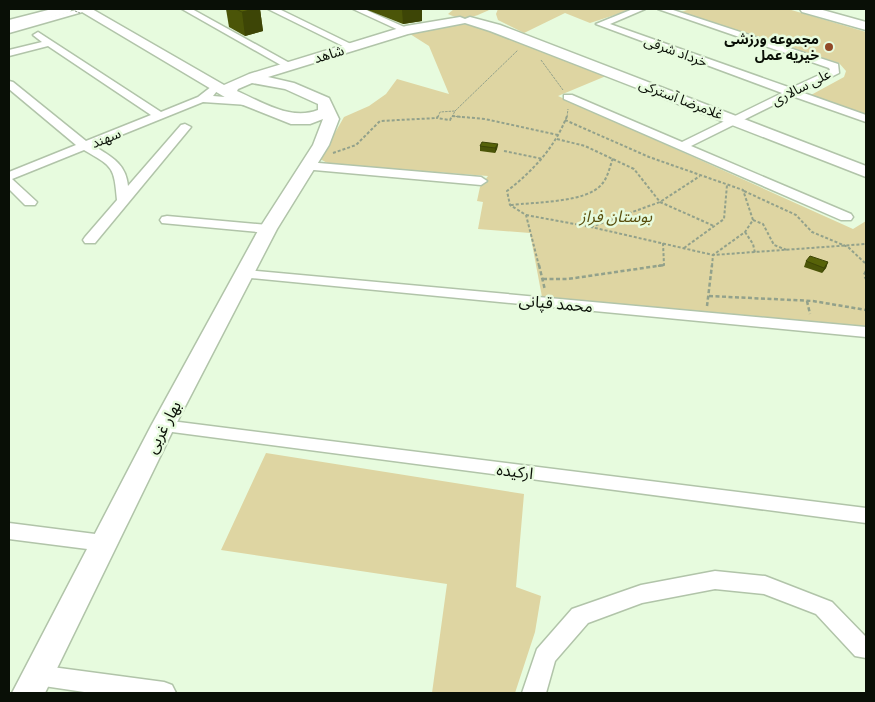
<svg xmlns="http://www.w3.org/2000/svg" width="875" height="702" font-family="Merriweather,'Noto Sans Arabic',serif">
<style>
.green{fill:#ded5a2}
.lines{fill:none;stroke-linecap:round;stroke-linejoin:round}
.street-casing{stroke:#b1c4a9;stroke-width:3}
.secondary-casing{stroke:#b1c4a9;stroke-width:3}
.path-far2{stroke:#92a18b;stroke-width:1;stroke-dasharray:2.5 1;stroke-linecap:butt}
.path-far1{stroke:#92a18b;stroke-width:2;stroke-dasharray:3 2;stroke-linecap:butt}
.path{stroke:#92a18b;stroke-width:2.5;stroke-dasharray:4 2.5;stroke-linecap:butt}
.street{fill:#fff;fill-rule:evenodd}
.secondary{fill:#fff;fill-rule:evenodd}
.path-bridge{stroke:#92a18b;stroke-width:1;stroke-dasharray:2.5 1;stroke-linecap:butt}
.wall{fill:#4b5508}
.shaded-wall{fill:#3d4506}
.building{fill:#576309;stroke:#3d4506}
.poi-dot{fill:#914927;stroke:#e7fbde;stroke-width:2}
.labels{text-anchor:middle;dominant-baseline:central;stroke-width:5;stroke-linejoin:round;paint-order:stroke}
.far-poi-label{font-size:14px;font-weight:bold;fill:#090f06;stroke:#e7fbde;text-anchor:end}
.far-street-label{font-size:14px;fill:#090f06;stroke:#e7fbde}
.park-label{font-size:16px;font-style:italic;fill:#594f0e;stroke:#e7fbde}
.street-label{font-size:16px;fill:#090f06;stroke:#e7fbde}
</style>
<rect width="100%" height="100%" fill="#e7fbde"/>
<g class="green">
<path d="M454,9H491C477,16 464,22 448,14Z"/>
<polygon points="498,9 633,9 590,23 565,13 524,33 498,20 496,14"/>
<polygon points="690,9 788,9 866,32 866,115 811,95 844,77 846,71 839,63 681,12"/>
<polygon points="457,24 476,25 606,76 558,96 853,229 866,221 866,326 542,297 530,233 478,229 483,202 477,201 480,187 488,176 329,164 320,159 344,117 369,106 386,94 397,79 449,94 429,46 410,34 439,25"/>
<polygon points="266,453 524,494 516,587 541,596 535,632 515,693 432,693 447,584 221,550"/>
</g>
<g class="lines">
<g class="street-casing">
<g id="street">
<polygon points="80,9 93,9 9,33 9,27"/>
<polygon points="182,9 192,9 295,66 286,68"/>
<polygon points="268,9 279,9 357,47 349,49"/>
<polygon points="353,9 364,9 411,30 403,32"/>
<polygon points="633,9 645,9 610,24 791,88 830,70 829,68 658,9 670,9 838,64 839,73 801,92 866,115 866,122 792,96 691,146 851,214 853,217 851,220 841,220 564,99 564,95 572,95 682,142 782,93 596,24"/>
<path d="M38,32L161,112L198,97L216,83L221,86L213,96L248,99L253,102L248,105L203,102L94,146C112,157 126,164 128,186L181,125L185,124L191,127L95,243H85L83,240L85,237L117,200C114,166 113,167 84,150L12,179L37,202L35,205H25L9,189V172L76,145L9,89V81L13,82L86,141L151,115L48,46L9,56V50L42,42L33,35Z"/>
<polygon points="307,162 481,177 487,181 481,185 303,169 301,166"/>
<polygon points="167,216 268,225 275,229 268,233 162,223 160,220 162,217"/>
<polygon points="245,270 866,327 866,337 240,277 238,274 240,271"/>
<polygon points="163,420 866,508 866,523 157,430 154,426 157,422"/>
<polygon points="9,523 103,535 110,537 113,543 110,549 103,551 9,539"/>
<polygon points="715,571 765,576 832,602 866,637 866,658 855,656 816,614 764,594 715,589 642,603 588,623 555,661 546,693 522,693 537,649 572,609 641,585"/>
<polygon points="37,665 164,682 172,685 176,693 91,693 37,685 29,682 25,675 29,668"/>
</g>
</g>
<g class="secondary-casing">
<g id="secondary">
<polygon points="52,9 72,9 70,12 9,28 9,20"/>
<path d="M77,9H92L224,85L249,74L406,26L460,17L465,19L470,17L500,25L866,166V177L490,31L465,23L408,34L268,77L294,83L329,98L339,119L329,145L277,229L175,426L45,693H12L151,426L259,229L313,145L323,119L310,124H291L228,99ZM252,83L285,89L318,104V110C291,121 262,102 237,91L238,89Z"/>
<polygon points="800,9 819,9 866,22 866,30 802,12"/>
</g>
</g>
<g class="path-far2">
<polyline points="541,60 563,90"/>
<polyline points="455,111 518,50"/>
<polyline points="452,116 461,117"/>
<polyline points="438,117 440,112 455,111"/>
<polyline points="452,117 455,111"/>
<polyline points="567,117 568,109"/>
</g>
<g class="path-far1">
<polyline points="438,116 437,118 450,120 452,116"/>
<polyline points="452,116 485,119 558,135"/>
<polyline points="565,120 649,157 743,190 753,220 745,232 713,255 712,266"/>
<polyline points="557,139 585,146 634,169 660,202 714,226"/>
<polyline points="504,151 543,159"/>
<polyline points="333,153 356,145 380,121 437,118"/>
<polyline points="744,191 796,215 812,232 848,247 866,264"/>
<path d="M511,205C534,202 587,203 602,184C608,177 610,166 613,158"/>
<polyline points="526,215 591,227 713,255 866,244"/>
<polyline points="753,220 763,224 774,245 787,250"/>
<polyline points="591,227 660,202 700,176"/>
<polyline points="745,232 753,244 755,253"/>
<polyline points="684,248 724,219 727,185"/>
<path d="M539,266L526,215L510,205L507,191C534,170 555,147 567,116"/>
<polyline points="658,266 664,265 663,243"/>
</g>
<g class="path">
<polyline points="539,265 545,290"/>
<polyline points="866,271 864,275 866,279"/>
<polyline points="543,279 568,279 664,265"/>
<polyline points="709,296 813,301 866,310"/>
<polyline points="807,301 810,314"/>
<polyline points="707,306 712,265"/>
</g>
<use href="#street" class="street"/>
<use href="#secondary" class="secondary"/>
<polyline class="path-bridge" points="75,11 80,13"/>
</g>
<g class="wall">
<polygon points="226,9 260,9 263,31 245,36 229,27"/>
<polygon points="365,9 422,9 422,21 403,24"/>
<polygon points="498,144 497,149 495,153 480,151 480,146"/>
<polygon points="806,261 828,262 826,268 822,273 804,267"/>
</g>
<g class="shaded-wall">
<polygon points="254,9 260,9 263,31 245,36 242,12"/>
<polygon points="402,9 422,9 422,21 403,24"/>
<polygon points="498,144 497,149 495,153 495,148"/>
<polygon points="828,262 826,268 822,273 824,268"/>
</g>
<g class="building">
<polygon points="236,9 254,9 242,12"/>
<polygon points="482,142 498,144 495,148 480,146"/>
<polygon points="810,256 828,262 824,268 806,261"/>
</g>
<circle class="poi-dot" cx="829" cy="47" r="5"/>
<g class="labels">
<g class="far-poi-label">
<text x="819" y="39">مجموعه ورزشی<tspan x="819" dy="16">خیریه عمل</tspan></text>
</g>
<g class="far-street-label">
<text transform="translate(676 51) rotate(20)">خرداد شرقی</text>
<text transform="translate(329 54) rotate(-17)">شاهد</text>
<text transform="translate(801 87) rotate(-27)">علی سالاری</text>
<text transform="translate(681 99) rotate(21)">غلامرضا آسترکی</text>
<text transform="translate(106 138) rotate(-22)">سهند</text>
</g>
<g class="park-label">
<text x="616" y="216">بوستان فراز</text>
</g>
<g class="street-label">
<text transform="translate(556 303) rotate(5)">محمد قپانی</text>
<text transform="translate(163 427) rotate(-62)">بهار غربی</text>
<text transform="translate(515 471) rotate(7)">ارکیده</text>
</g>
</g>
<rect width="875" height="702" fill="none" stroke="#090f06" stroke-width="20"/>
</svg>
